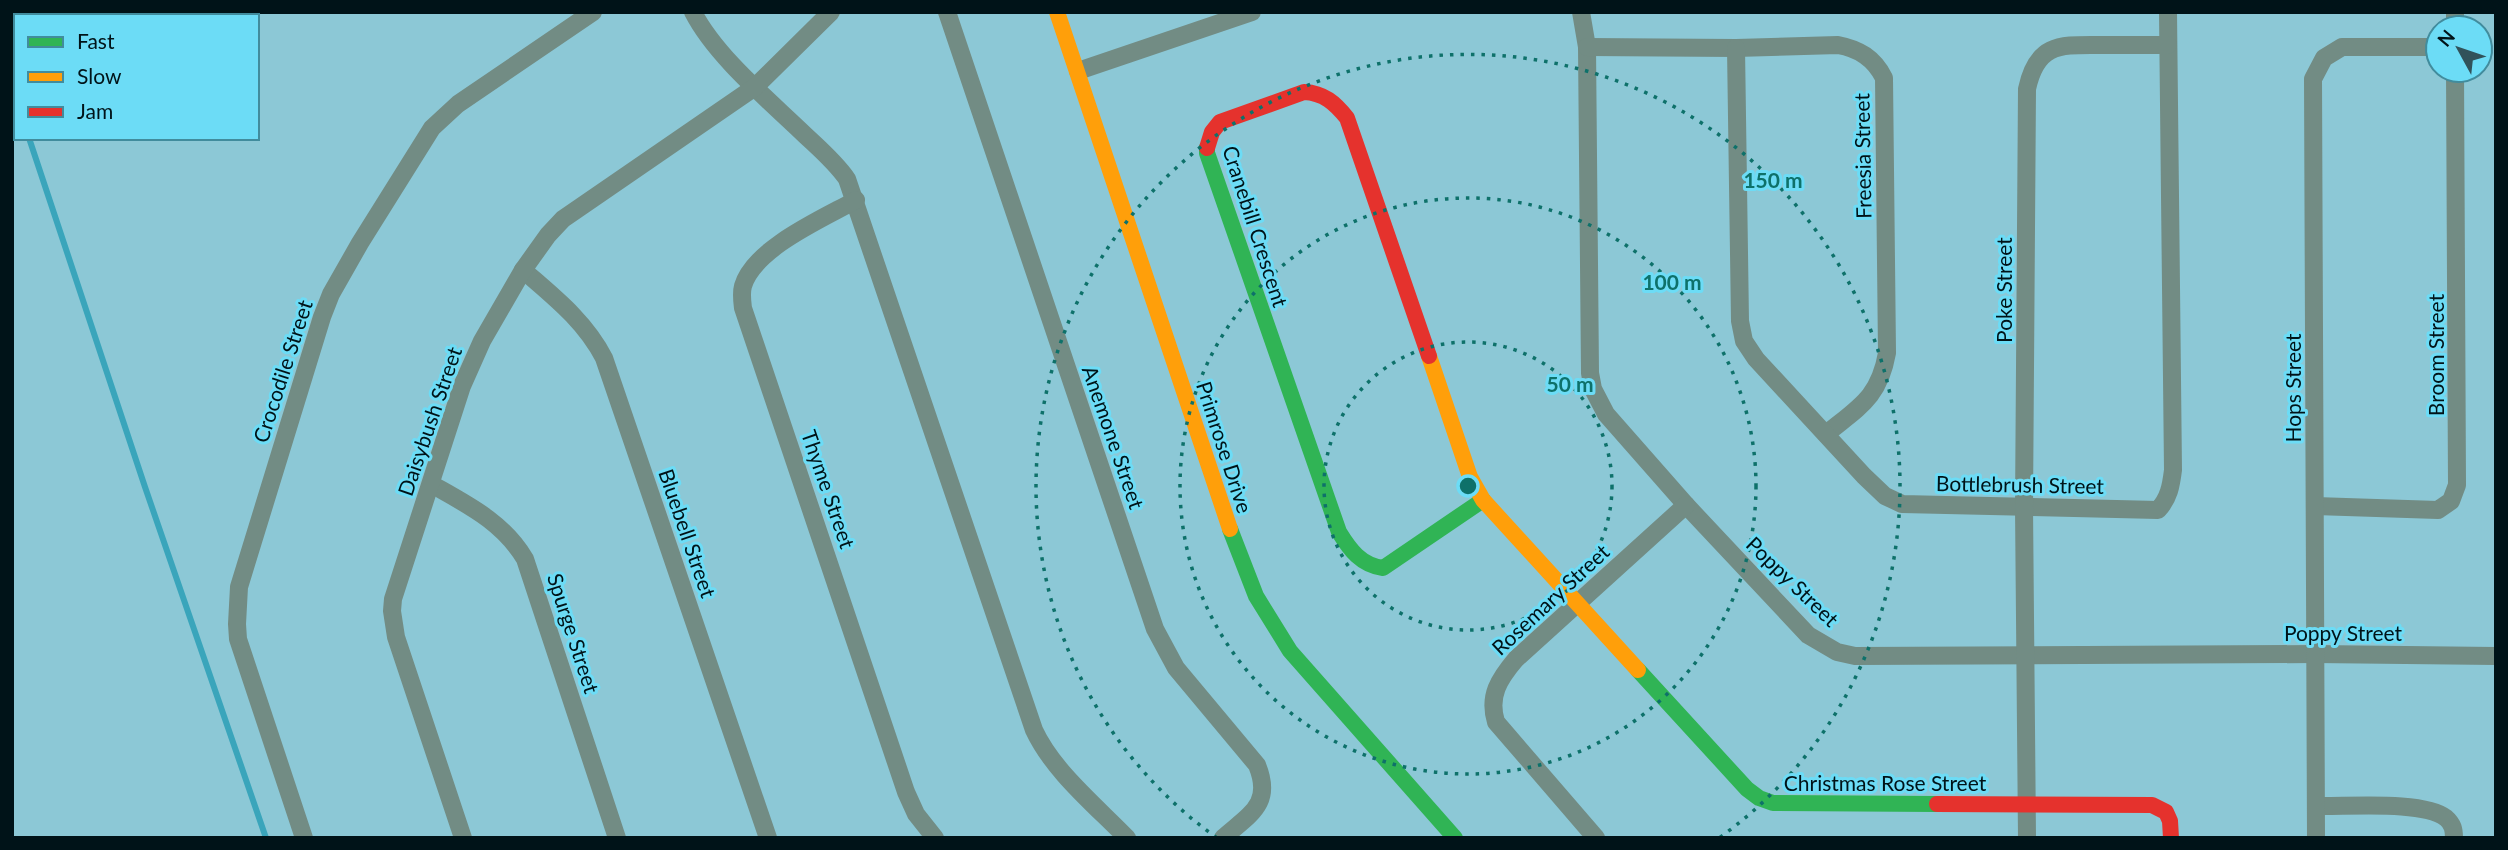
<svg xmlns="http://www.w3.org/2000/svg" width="2508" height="850" font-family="Lato,sans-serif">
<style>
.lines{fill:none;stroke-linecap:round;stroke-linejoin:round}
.stream{stroke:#3aa5bb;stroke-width:6}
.street{stroke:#728c84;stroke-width:18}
.fast{stroke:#30b455;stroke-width:16}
.slow{stroke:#ff9f0a;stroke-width:16}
.jam{stroke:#e5322d;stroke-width:16}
.ring{fill:none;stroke:#0e716a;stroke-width:3.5;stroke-dasharray:3.5 7}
.labels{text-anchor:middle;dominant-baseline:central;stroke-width:6;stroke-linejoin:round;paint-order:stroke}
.street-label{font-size:21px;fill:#001318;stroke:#6cdcf6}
.centre{fill:#0e716a;stroke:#6cdcf6;stroke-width:3.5}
.ring-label{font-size:21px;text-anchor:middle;font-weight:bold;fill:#0e716a;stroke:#6cdcf6;stroke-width:6;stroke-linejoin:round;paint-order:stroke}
</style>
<rect width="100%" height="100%" fill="#8cc8d6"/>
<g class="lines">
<g class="stream">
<polyline points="12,98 16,105"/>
<polyline points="29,138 145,487 266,838"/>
</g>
<g class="street">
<path d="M693,12C716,57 770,101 806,136C821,150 836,163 847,179L1034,730C1053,771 1096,806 1127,838"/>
<path d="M947,12L1155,629L1176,668L1257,765C1273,804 1250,814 1223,838"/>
<polyline points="1581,12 1587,47 1590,373 1593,389 1606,414 1686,505 1808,635 1837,652 1855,656 2315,654 2496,656"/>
<polyline points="2455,28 2455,12"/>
<path d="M1587,47L1736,48L1838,45C1859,49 1874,58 1884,78L1887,353C1879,398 1859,407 1826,434"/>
<path d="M1736,48L1740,321L1744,341L1756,359L1864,476L1885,496L1902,504L2158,510C2169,498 2171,486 2173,470L2168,12"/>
<polyline points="1078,71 1252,12"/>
<path d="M856,200C824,218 754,248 743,286C741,293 742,300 743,308L906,792L916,814L935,838"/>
<path d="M523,270C554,297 585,321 604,358L768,838"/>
<path d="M431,484C468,505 503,522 525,559L617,838"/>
<polyline points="2315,506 2438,510 2451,501 2457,485 2455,70"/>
<path d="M2316,806C2346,807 2424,800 2446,818C2453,824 2454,830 2454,838"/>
<polyline points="304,838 238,639 237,624 239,587 322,317 331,294 360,243 432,128 458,104 593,12"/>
<polyline points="463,838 396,637 392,611 393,599 462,386 482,341 523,270 548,235 563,219 755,87 831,12"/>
<path d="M1596,838L1496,722C1488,696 1499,679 1516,659L1686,505"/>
<path d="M2027,838L2024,507L2027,89C2037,42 2061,45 2101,45C2123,45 2146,45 2168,45"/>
<polyline points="2316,838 2313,79 2324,58 2342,47 2438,47"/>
</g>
<g class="fast">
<path d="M1207,148V153L1339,532C1350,550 1361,565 1383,568L1483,500"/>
<polyline points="1230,529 1256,596 1290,651 1455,838"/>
<polyline points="1638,670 1747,789 1759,798 1773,803 1937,804"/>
</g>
<g class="slow">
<polyline points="1057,12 1230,529"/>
<polyline points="1429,356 1470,477 1483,500 1638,670"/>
</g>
<g class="jam">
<path d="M1207,148L1212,132L1220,122L1304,92C1324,93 1335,103 1347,118L1429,356"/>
<polyline points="1937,804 2152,805 2166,812 2170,821 2171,838"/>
</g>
</g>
<g class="ring">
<circle cx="1468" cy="486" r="144"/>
<circle cx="1468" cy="486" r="288"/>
<path d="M1217 838A432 432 0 1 1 1719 838"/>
</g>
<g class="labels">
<g class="street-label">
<text transform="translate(1862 156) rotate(-91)">Freesia Street</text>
<text transform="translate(1256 226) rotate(72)">Cranebill Crescent</text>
<text transform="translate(2003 290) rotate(-90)">Poke Street</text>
<text transform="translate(2435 355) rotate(-90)">Broom Street</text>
<text transform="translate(282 371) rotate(-72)">Crocodile Street</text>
<text transform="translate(2292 388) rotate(-90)">Hops Street</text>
<text transform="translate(429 421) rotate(-71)">Daisybush Street</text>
<text transform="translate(1114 437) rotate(71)">Anemone Street</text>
<text transform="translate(1225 447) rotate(72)">Primrose Drive</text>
<text transform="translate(2020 484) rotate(1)">Bottlebrush Street</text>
<text transform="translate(829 489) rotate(71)">Thyme Street</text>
<text transform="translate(688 533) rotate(71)">Bluebell Street</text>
<text transform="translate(1793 581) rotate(44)">Poppy Street</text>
<text transform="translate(1550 599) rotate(-43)">Rosemary Street</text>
<text x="2343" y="632">Poppy Street</text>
<text transform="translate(574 633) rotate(72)">Spurge Street</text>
<text x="1885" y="782">Christmas Rose Street</text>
</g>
</g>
<circle cx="1468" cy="486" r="10" class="centre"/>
<g class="ring-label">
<text x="1773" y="188">150 m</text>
<text x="1672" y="290">100 m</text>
<text x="1570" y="392">50 m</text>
</g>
<rect width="2508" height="850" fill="none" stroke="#001318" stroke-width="28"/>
<rect x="14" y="14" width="245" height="126" fill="#6cdcf6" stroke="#418c9d" stroke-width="2"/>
<rect x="28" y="37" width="35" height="10" fill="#30b455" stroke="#418c9d" stroke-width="2"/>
<text x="77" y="49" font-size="21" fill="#001318">Fast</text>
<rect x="28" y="72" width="35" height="10" fill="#ff9f0a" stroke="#418c9d" stroke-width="2"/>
<text x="77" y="84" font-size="21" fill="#001318">Slow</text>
<rect x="28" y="107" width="35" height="10" fill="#e5322d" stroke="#418c9d" stroke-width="2"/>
<text x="77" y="119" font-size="21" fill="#001318">Jam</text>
<g transform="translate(2459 49) rotate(310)"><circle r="33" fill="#6cdcf6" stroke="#418c9d" stroke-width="2"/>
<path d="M0-5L12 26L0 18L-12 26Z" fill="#31525a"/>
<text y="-10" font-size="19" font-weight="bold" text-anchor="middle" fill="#001318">N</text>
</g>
</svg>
